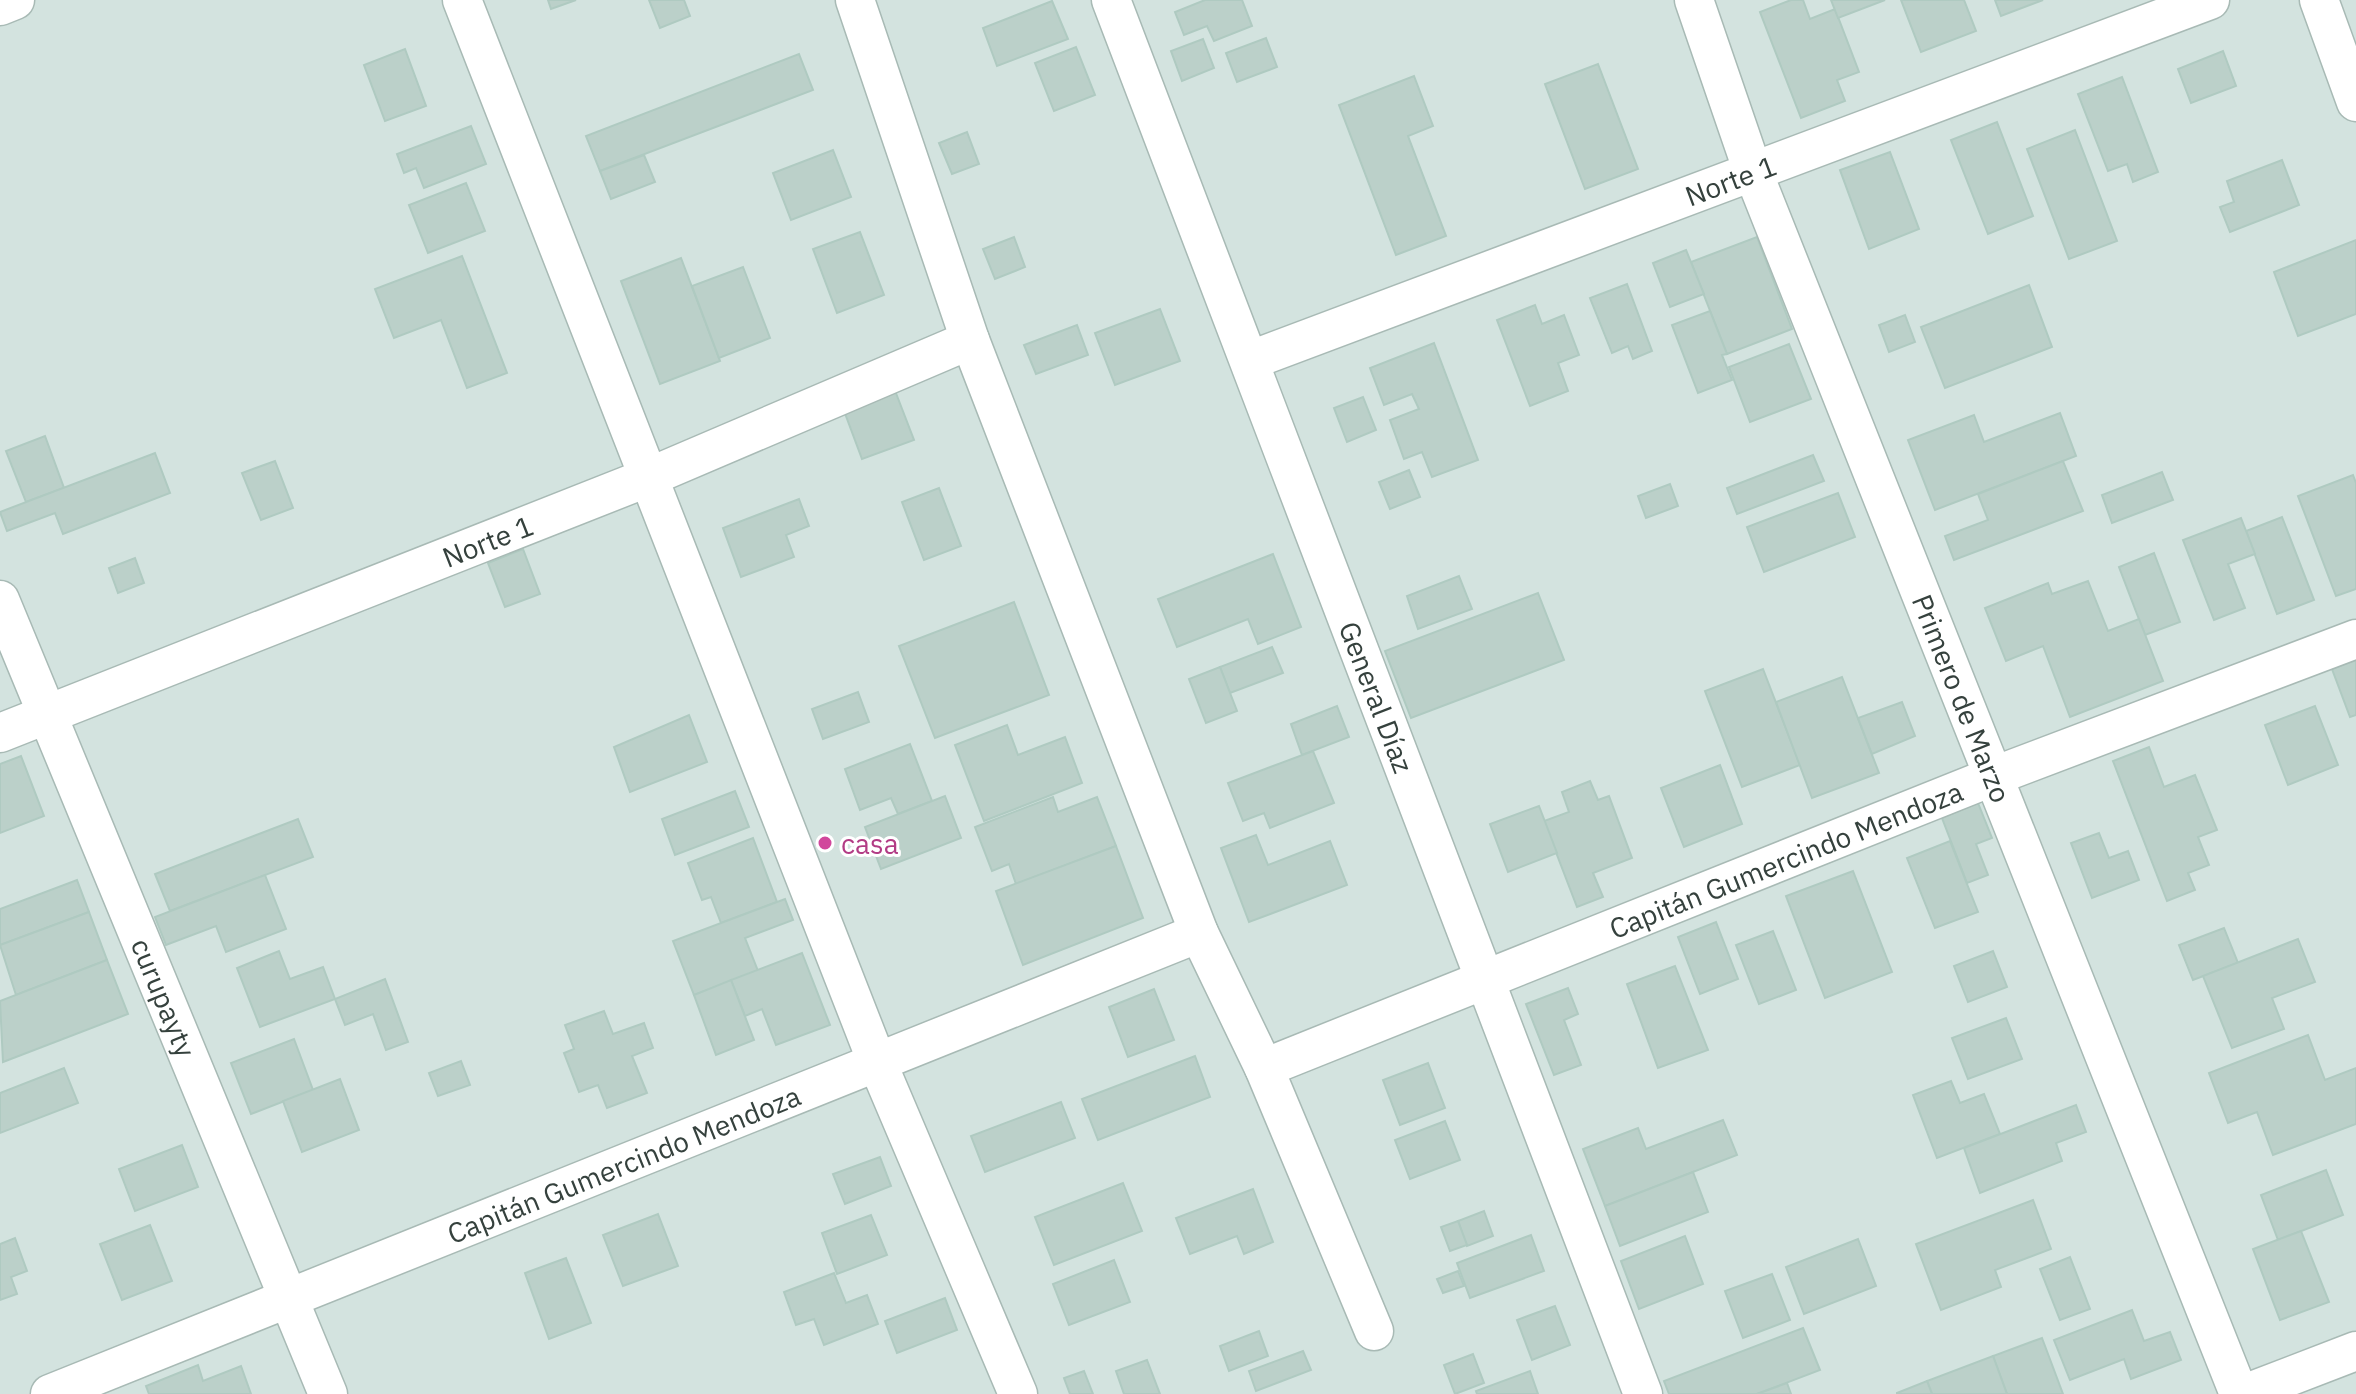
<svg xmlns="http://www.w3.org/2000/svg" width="2356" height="1394" font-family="'IBM Plex Sans',sans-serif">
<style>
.residential{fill:#d3e3df}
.building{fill:#bbd0c9;stroke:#afcac1;stroke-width:2}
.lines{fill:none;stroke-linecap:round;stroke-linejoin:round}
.street-casing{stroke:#a8bab5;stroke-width:41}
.street{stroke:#fff;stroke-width:38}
.hotel-dot{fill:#d1479c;stroke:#fff;stroke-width:3}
.labels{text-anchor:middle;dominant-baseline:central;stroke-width:6;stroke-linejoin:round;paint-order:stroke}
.street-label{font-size:28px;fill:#35413d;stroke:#fff}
.hotel-label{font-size:28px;fill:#b23c85;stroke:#fff;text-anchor:start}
</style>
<rect width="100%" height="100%" fill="#e4f0ed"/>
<rect class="residential" x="0" y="0" width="2356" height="1394"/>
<g class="building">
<polygon points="548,0 576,0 551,9"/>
<polygon points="649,0 684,0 690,16 660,28"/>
<polygon points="1205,0 1242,0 1252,26 1214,41 1207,26 1184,35 1175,12"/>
<polygon points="1791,0 1803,0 1810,19 1835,9 1859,72 1837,80 1845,101 1801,118 1760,12"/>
<polygon points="1831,0 1885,0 1838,18"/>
<polygon points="1901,0 1964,0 1976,31 1921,52"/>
<polygon points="1995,0 2043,0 2001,16"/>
<polygon points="1052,1 1068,39 997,66 983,28"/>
<polygon points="1266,38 1277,67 1237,82 1226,53"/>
<polygon points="1203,39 1214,68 1182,81 1171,51"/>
<polygon points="1076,47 1095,95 1054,111 1035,63"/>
<polygon points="405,49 426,106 385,121 364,65"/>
<polygon points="2223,51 2236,86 2191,103 2178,69"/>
<polygon points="799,54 813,90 600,171 586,136"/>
<polygon points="1598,64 1638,169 1585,189 1545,84"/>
<polygon points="1414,76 1433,126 1408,136 1446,236 1396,255 1339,105"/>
<polygon points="2122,77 2158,172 2133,182 2127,164 2108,171 2078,94"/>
<polygon points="1997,122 2033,216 1988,234 1951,140"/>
<polygon points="471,126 486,164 424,188 416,168 404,173 397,154"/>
<polygon points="2075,130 2117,241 2069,259 2027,149"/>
<polygon points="967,132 979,164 952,174 939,143"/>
<polygon points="833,150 851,197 791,220 773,173"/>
<polygon points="1890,152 1919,229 1869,249 1840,170"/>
<polygon points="644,155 655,182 611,199 600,171"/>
<polygon points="2282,160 2299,205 2230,232 2220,207 2234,202 2227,181"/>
<polygon points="466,183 485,231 428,253 409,205"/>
<polygon points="860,232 884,295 837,313 813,249"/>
<polygon points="1014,237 1025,267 995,279 983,249"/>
<polygon points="1757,237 1792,329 1727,354 1691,262"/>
<polygon points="2356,240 2356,314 2298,336 2274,272"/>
<polygon points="1686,250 1704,294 1670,307 1653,263"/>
<polygon points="462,256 507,373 467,388 441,320 394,338 375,289"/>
<polygon points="681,258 720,361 660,384 621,281"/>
<polygon points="743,267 770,338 719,358 692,286"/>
<polygon points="1627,284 1652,351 1633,359 1628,346 1612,353 1590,298"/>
<polygon points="2029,285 2052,347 1945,388 1921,327"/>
<polygon points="1535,305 1542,324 1564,315 1579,355 1558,363 1568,391 1530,406 1497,320"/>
<polygon points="1160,309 1180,361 1115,385 1095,333"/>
<polygon points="1710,311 1727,354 1722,355 1732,380 1698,393 1672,325"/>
<polygon points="1905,315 1915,342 1889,352 1879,325"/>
<polygon points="1077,325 1088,355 1036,374 1024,345"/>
<polygon points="1434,343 1478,460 1432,477 1422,452 1404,459 1390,420 1419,409 1412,394 1384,405 1370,368"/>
<polygon points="1789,344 1811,399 1750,422 1729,367"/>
<polygon points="894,388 914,440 862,459 843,408"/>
<polygon points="1363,397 1376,430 1347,442 1334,408"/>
<polygon points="2060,413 2076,456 1935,510 1908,440 1974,415 1984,442"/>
<polygon points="45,436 64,488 26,502 6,451"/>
<polygon points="155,453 170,493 63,534 55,513 7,531 0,512"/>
<polygon points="1813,455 1824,481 1737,514 1727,488"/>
<polygon points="275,461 293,508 261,520 242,473"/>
<polygon points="2063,461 2083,511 1954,560 1945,536 1988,520 1978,494"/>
<polygon points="1409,470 1420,497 1390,509 1379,482"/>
<polygon points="2162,472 2173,500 2112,523 2102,495"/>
<polygon points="2353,475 2356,483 2356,589 2336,596 2298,496"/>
<polygon points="1670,484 1678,506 1646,518 1638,496"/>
<polygon points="939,488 961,546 924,560 902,502"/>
<polygon points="1838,493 1855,537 1764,572 1747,527"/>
<polygon points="799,499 809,526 786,535 794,557 741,577 723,528"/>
<polygon points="2282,517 2314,600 2277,614 2246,531"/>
<polygon points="2241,518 2255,554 2228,564 2245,608 2214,620 2183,540"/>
<polygon points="523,549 540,594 505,607 488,563"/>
<polygon points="2154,553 2180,622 2145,635 2119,567"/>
<polygon points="1273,554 1301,627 1258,644 1248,619 1177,647 1158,599"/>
<polygon points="135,558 144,583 118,593 109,568"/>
<polygon points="1459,576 1472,609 1418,629 1407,596"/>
<polygon points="2088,581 2108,631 2139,619 2163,681 2070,717 2043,646 2006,661 1985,608 2048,583 2052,594"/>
<polygon points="1538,593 1564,660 1411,718 1385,651"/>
<polygon points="1014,602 1049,695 935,738 899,646"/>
<polygon points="1272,647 1283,673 1230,693 1220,667"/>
<polygon points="2356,660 2356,715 2350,717 2332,669"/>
<polygon points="1220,667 1237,711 1206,723 1189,679"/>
<polygon points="1763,669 1800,765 1742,787 1705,691"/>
<polygon points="1842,677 1879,773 1812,798 1776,702"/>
<polygon points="858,692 869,722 823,739 812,709"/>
<polygon points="1902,702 1915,736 1872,754 1858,718"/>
<polygon points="1337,706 1349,737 1302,755 1291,724"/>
<polygon points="2315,706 2338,765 2288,785 2265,725"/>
<polygon points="689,715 707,762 630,792 614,747"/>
<polygon points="1007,725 1018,755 1065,737 1082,783 984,821 955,745"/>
<polygon points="910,744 932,801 898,814 891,798 860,810 845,769"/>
<polygon points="2149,747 2164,787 2195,775 2217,830 2198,837 2209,865 2188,873 2195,890 2167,901 2113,761"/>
<polygon points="1313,751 1334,803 1270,828 1264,813 1243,821 1228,783"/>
<polygon points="21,756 44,816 0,833 0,764"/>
<polygon points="1720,765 1742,824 1684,847 1661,788"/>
<polygon points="1590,781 1598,800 1609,796 1632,858 1593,873 1603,897 1577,907 1544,821 1569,812 1562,792"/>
<polygon points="735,791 749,827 675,855 662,819"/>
<polygon points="945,796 961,838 881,869 865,827"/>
<polygon points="1053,797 1058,812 1097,797 1116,846 1016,884 1009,864 992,871 975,827"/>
<polygon points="1978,803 1992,838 1976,844 1988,875 1967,883 1942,818"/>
<polygon points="1539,806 1557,853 1508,872 1490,824"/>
<polygon points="298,819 313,857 170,911 155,874"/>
<polygon points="2099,833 2109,858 2128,851 2139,880 2092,898 2071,843"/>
<polygon points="1256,835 1268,865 1330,841 1347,885 1249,922 1221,848"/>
<polygon points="753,838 777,902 721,923 711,897 702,900 688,863"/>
<polygon points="1950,841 1978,912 1935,928 1907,858"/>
<polygon points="1116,846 1143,918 1023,965 996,891"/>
<polygon points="1853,871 1892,972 1825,998 1786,896"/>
<polygon points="265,875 286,929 226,952 216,926 166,945 155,917"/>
<polygon points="77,880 89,912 0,945 0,909"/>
<polygon points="785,899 793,920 745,938 758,971 694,995 673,941"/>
<polygon points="89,912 107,960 16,995 0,945"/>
<polygon points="1716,922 1738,979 1700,994 1678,937"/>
<polygon points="2224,928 2238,963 2193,980 2179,945"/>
<polygon points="1773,931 1796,990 1759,1004 1736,945"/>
<polygon points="2298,939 2315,982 2272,998 2284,1029 2232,1048 2203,976"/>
<polygon points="279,951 290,979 323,967 335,999 260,1027 237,968"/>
<polygon points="1993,951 2007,987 1968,1002 1954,966"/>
<polygon points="802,953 830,1025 776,1045 762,1009 745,1016 731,980"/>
<polygon points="107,960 128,1014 3,1062 0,1001"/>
<polygon points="1675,966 1708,1050 1658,1068 1627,984"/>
<polygon points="385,979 408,1042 386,1050 373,1014 345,1025 335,999"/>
<polygon points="731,980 754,1040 716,1055 694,995"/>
<polygon points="1568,988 1578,1014 1564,1020 1581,1065 1554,1075 1526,1004"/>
<polygon points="1154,989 1174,1040 1128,1057 1109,1007"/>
<polygon points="604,1011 613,1034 644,1023 653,1048 632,1056 647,1093 607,1108 598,1085 579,1092 564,1053 574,1049 565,1025"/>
<polygon points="2006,1018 2022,1059 1968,1079 1952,1038"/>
<polygon points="2308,1035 2325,1080 2356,1068 2356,1124 2273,1155 2257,1112 2228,1123 2209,1073"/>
<polygon points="294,1039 313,1090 251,1114 231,1063"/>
<polygon points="1195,1056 1210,1097 1098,1140 1082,1099"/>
<polygon points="461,1061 470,1085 438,1096 429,1073"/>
<polygon points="1428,1063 1445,1108 1400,1125 1383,1080"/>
<polygon points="64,1068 78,1103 0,1133 0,1093"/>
<polygon points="340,1079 359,1130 302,1152 283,1101"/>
<polygon points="1951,1081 1960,1103 1984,1094 2000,1134 1937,1158 1913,1095"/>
<polygon points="1061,1102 1075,1138 985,1172 971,1136"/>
<polygon points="2076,1105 2086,1132 2056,1143 2062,1161 1980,1193 1964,1148"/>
<polygon points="1723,1120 1737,1155 1605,1206 1583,1149 1638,1128 1646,1149"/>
<polygon points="1445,1121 1460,1160 1410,1179 1395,1140"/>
<polygon points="182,1145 198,1187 135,1211 119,1169"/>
<polygon points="880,1157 891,1186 845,1204 833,1174"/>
<polygon points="2326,1170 2343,1215 2278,1240 2261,1195"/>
<polygon points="1693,1172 1708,1212 1620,1246 1605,1206"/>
<polygon points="1123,1183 1142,1231 1054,1265 1035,1217"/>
<polygon points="1253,1189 1273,1242 1244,1254 1237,1236 1190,1254 1176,1218"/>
<polygon points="2033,1200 2051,1249 1995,1270 2001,1287 1941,1310 1916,1244"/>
<polygon points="1484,1211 1493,1236 1467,1246 1458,1221"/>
<polygon points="658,1214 678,1266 623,1286 603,1235"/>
<polygon points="871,1215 887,1255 837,1274 822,1233"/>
<polygon points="1458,1221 1467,1245 1450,1251 1441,1227"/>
<polygon points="150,1225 172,1281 122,1300 100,1244"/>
<polygon points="2301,1231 2329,1302 2280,1320 2253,1249"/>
<polygon points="1531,1235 1544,1271 1470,1298 1457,1263"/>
<polygon points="1685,1236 1703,1284 1639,1309 1621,1261"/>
<polygon points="15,1238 27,1271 11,1277 17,1294 0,1300 0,1244"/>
<polygon points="1858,1239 1876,1286 1804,1314 1786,1267"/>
<polygon points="2070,1257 2090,1309 2060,1320 2040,1269"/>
<polygon points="566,1258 591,1323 549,1339 525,1273"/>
<polygon points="1114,1260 1130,1302 1069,1325 1053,1284"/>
<polygon points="1458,1271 1464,1286 1443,1293 1437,1279"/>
<polygon points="834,1273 846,1303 867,1295 878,1324 824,1345 814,1319 796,1325 784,1292"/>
<polygon points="1772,1274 1790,1320 1743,1338 1725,1291"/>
<polygon points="945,1298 957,1330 897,1353 885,1321"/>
<polygon points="1555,1306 1570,1345 1532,1360 1517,1320"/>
<polygon points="2132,1310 2144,1341 2170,1332 2181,1360 2131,1379 2124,1359 2070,1380 2054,1340"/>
<polygon points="1803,1328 1820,1370 1757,1394 1669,1394 1664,1381"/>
<polygon points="1259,1331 1268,1356 1229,1371 1220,1346"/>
<polygon points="2042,1338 2063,1394 2007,1394 1993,1356"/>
<polygon points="1303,1351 1311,1370 1256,1391 1249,1371"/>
<polygon points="1473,1354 1484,1383 1455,1394 1444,1365"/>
<polygon points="1993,1356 2007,1394 1932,1394 1927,1381"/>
<polygon points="1147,1360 1160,1394 1124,1394 1116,1371"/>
<polygon points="198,1365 203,1381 241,1366 251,1394 149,1394 146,1386"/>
<polygon points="1084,1371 1093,1394 1070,1394 1064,1378"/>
<polygon points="1530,1371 1538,1394 1477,1394 1476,1391"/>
<polygon points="1927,1381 1932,1394 1897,1394 1897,1393"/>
<polygon points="1787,1383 1791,1394 1757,1394"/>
</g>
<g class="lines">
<g class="street-casing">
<g id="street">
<polyline points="462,0 877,1062 1018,1394"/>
<polyline points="855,0 970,340 1199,933 1264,1068 1374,1331"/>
<path id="s1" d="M1111,0L1643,1394"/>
<path id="s2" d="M1694,0L1753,172L2239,1394"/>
<polyline points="2319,0 2356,102"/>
<polyline points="0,6 15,0"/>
<path id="s3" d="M1251,360L2210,0"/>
<path id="s4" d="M0,600L328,1394"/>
<path id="s5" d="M0,733L649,477L970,340"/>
<path id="s6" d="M1264,1068L1994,776L2356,639"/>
<path id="s7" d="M50,1394L1199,933"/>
<polyline points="2244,1394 2356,1351"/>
</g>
</g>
<use href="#street" class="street"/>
</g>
<circle class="hotel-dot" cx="825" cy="843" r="8"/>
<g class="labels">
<g class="street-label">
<text stroke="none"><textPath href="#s3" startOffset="512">Norte 1</textPath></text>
<text stroke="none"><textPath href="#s5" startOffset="524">Norte 1</textPath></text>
<text stroke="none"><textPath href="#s1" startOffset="746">General Díaz</textPath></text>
<text stroke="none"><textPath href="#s2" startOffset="748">Primero de Marzo</textPath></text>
<text stroke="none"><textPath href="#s6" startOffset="562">Capitán Gumercindo Mendoza</textPath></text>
<text stroke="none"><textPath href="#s4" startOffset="430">curupayty</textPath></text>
<text stroke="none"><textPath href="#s7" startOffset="618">Capitán Gumercindo Mendoza</textPath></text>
</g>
<g class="hotel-label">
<text x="841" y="843">casa</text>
</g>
</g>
</svg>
